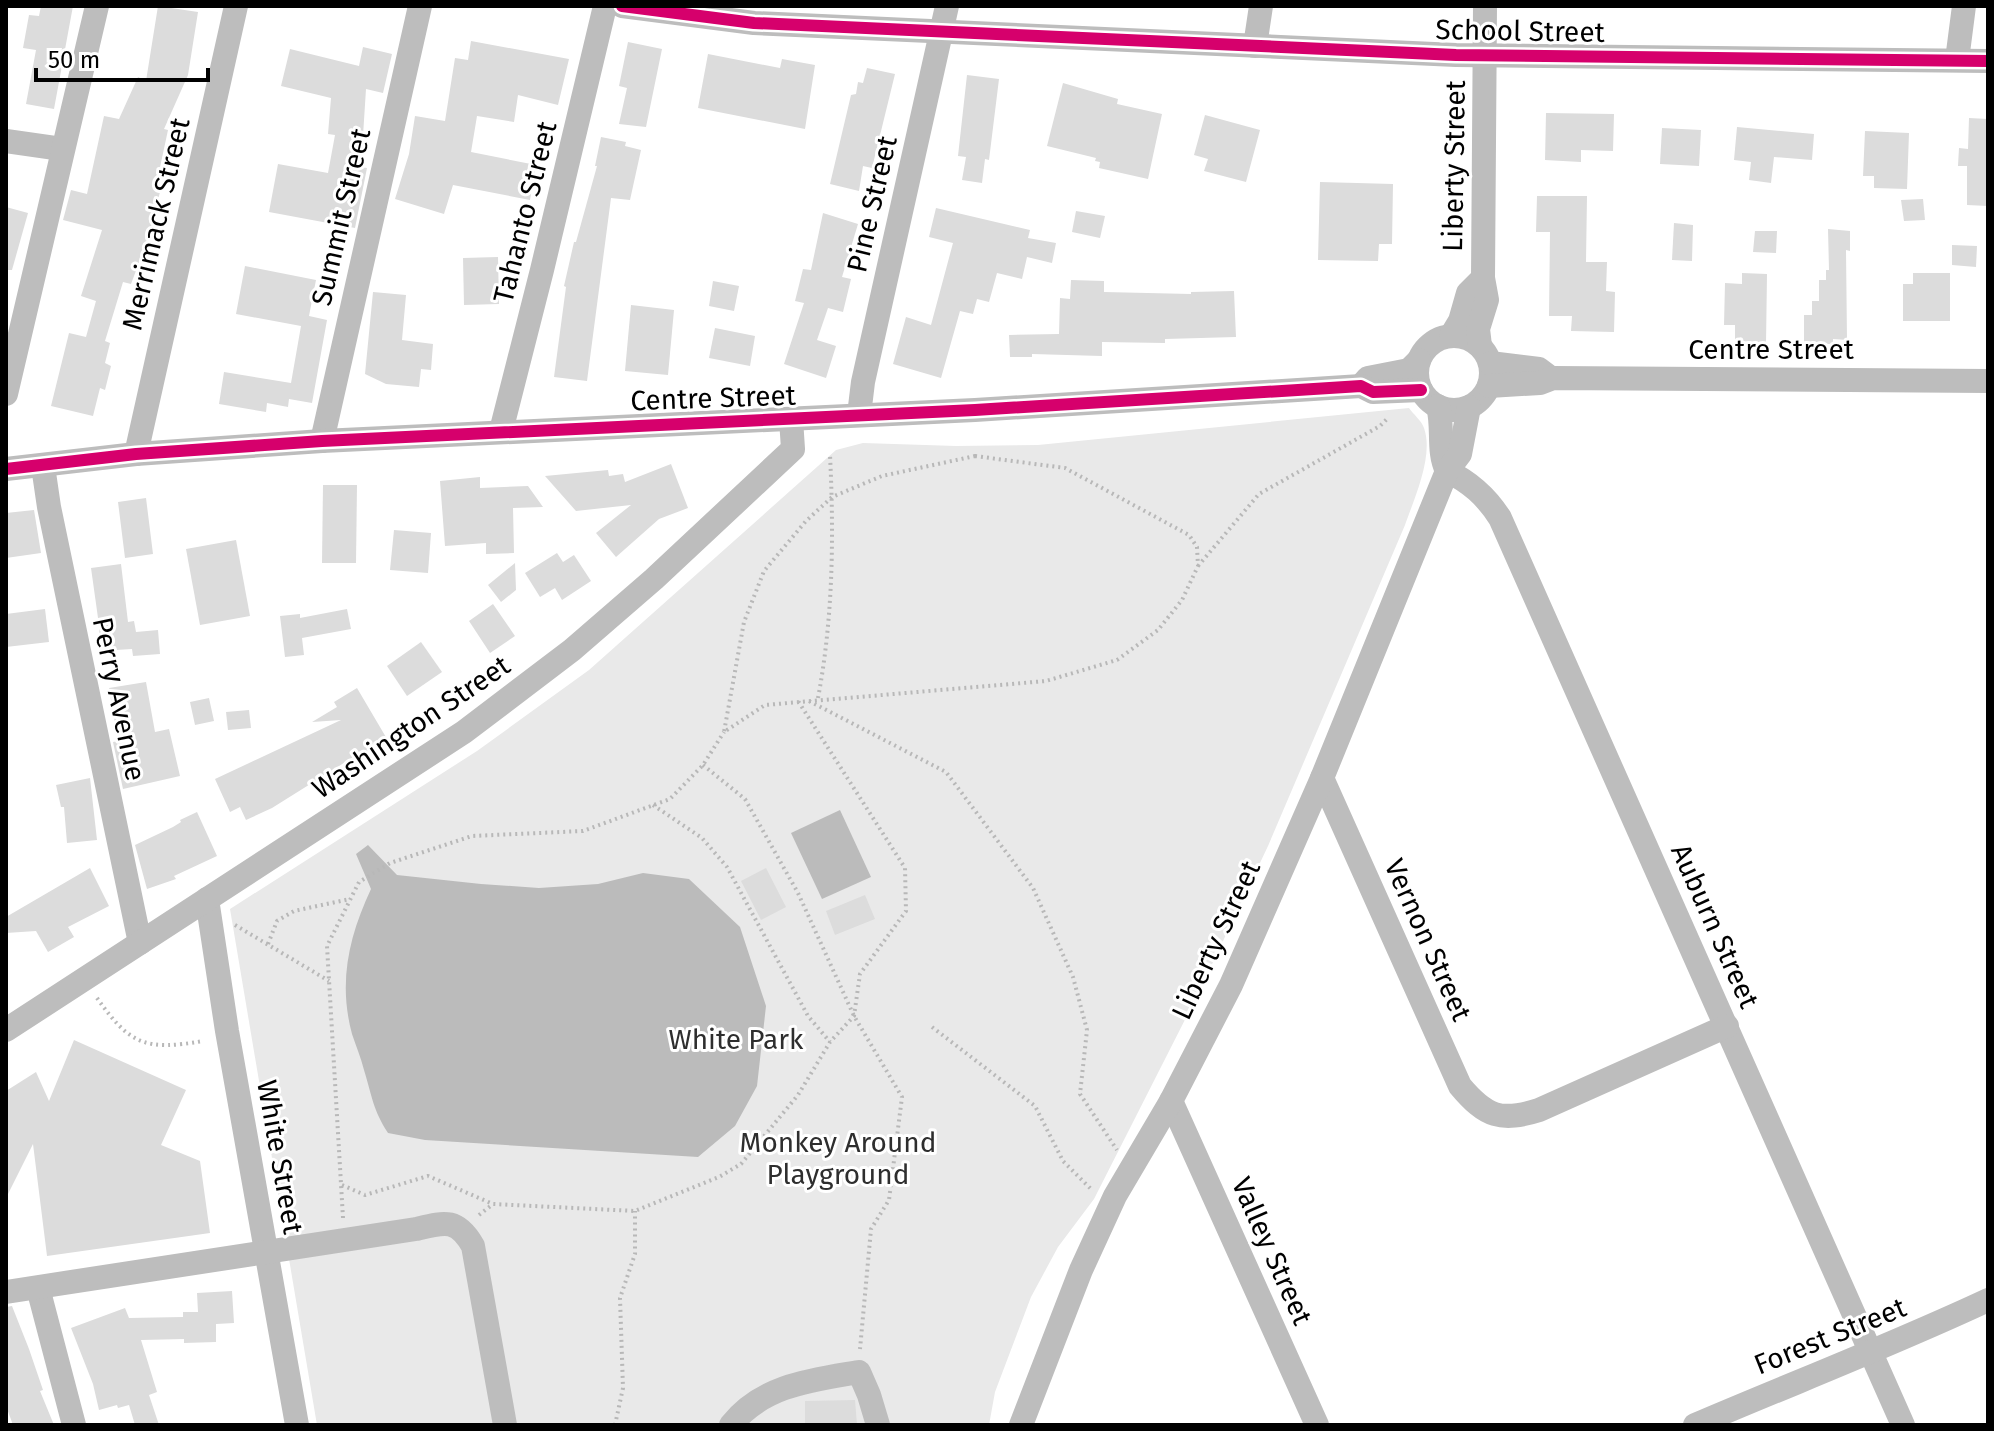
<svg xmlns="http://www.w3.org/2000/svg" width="1994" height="1431" font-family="'Fira Sans',sans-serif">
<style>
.green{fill:#e9e9e9}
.water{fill:#bbb}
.building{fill:#dcdcdc}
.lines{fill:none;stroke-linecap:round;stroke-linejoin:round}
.path{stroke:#b8b8b8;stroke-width:4;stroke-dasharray:2 4;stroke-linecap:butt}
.minor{stroke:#bdbdbd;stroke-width:24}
.cycleway-casing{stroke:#fff;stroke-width:17}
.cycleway{stroke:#d6006c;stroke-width:12}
.labels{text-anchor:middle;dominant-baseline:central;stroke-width:6;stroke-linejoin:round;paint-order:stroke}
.street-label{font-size:28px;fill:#000;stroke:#fff}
.park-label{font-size:28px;fill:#2e2e2e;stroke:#fff}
</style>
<rect width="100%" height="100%" fill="#fff"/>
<path class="green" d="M1409,408C1413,414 1422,421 1424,428C1434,456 1414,499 1405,525L1268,846L1197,996L1094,1199L1058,1247L1031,1297L995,1392L989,1425H317L230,909L477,751L589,670L836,450L863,443L956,446L1038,445Z"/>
<g class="water">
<polygon points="840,810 871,877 822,899 791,833"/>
<path d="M368,845L397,875L481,884L539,888L598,884L643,873L689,879L740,927L766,1006L757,1086L735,1126L698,1157L425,1140L388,1133C373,1110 372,1096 364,1070C361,1058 356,1046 352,1034C338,982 349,936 371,889L356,854Z"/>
</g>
<g class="building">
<polygon points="41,6 73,6 54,109 26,104 36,50 23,48 29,15 39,16"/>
<polygon points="158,6 198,12 188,75 164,129 168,130 156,186 161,188 148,239 131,284 123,282 105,341 110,343 105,363 111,366 105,390 100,388 93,416 51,406 69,333 86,337 96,301 81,296 102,230 63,220 71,190 87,194 104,116 119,119 138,77 146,81"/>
<polygon points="471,41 569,59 558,105 518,95 514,122 477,116 471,152 536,165 530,200 453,185 444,214 395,199 409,154 415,116 445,121 455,58 468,60"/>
<polygon points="628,42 662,49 646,127 619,124 627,88 619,86"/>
<polygon points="363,47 392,54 383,93 366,89 361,167 367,168 355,228 269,212 278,164 328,173 335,135 328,134 331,98 281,86 290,49 359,66"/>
<polygon points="708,54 780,68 782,59 815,65 805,129 698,108"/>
<polygon points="867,68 895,74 872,168 863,166 859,191 830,184 851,95 856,94 858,82 863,83"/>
<polygon points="967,75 999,79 989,160 985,159 982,183 962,180 966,157 958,156"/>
<polygon points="1063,83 1118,99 1117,104 1162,114 1148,179 1099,168 1100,162 1095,161 1096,158 1047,146"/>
<polygon points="1546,113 1614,114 1613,151 1581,150 1581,162 1545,160"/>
<polygon points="1205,115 1260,130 1246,182 1204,171 1208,159 1194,155"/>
<polygon points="1969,118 1988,119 1988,206 1967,205 1967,166 1958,166 1959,148 1968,149"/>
<polygon points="1737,127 1814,134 1812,160 1774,157 1771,183 1749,180 1751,162 1734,160"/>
<polygon points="1662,128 1701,130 1699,166 1660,164"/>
<polygon points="1865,131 1909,133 1907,189 1874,188 1874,176 1863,176"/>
<polygon points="601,137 626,142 625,146 641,150 630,200 611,198 587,381 554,377 566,287 564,286 574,242 576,242 597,166 595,166"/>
<polygon points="1320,182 1393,184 1392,244 1379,244 1378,261 1318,260"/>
<polygon points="1537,196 1587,196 1586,262 1607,262 1606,291 1615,292 1614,332 1571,331 1572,316 1549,316 1550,232 1536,232"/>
<polygon points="1923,199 1925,220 1904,221 1901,200"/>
<polygon points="6,207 28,213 12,270 6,270"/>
<polygon points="936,208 1030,230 1028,238 1056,243 1052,263 1027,257 1022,279 997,273 989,302 977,299 973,314 960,311 941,378 893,364 906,317 931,325 953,243 929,237"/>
<polygon points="1076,211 1105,216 1100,238 1072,232"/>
<polygon points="823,213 858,224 842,277 851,279 843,312 828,308 817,340 836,346 826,378 784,364 804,303 795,301 803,269 811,270"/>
<polygon points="1674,223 1693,225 1692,261 1672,260"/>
<polygon points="1828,229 1850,231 1850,251 1846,250 1847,340 1833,339 1833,344 1804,344 1804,315 1812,315 1812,301 1819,301 1819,280 1826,280 1826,270 1829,270"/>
<polygon points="1755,231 1777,231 1776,253 1753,252"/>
<polygon points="1952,245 1977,246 1976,267 1952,265"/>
<polygon points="498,257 499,304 464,305 463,258"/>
<polygon points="245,266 316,280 309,316 327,320 312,403 289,399 288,407 267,403 266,412 219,404 224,372 291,383 301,326 236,314"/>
<polygon points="1742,273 1767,274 1766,344 1735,343 1735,325 1724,325 1725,283 1742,284"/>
<polygon points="1913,273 1950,273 1950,321 1903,321 1903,284 1913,284"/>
<polygon points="1071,280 1104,281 1104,292 1191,294 1191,292 1234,291 1236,337 1165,339 1165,343 1102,342 1102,356 1032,354 1032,357 1010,357 1009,335 1059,334 1060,298 1070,299"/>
<polygon points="713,281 739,286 734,311 709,306"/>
<polygon points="373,292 406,295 402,340 433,344 431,370 421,369 419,387 386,384 365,374"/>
<polygon points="631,305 674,310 668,375 625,371"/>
<polygon points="715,328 755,336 750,366 709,358"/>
<polygon points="671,464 688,508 659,519 616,557 596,533 631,505 576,511 545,476 608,470 609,476 623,474 625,482"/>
<polygon points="480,477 480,488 528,486 543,507 513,508 514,553 486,554 486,543 445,546 440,481"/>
<polygon points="323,485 357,485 356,563 322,563"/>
<polygon points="146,498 153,554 125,558 118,502"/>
<polygon points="34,510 41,553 6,558 6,513"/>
<polygon points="394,530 431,533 428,573 390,570"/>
<polygon points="236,540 250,616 200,625 186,549"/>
<polygon points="557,553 563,562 574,555 591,581 562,600 555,588 540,597 525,573"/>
<polygon points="515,563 516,590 501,602 488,585"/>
<polygon points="121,564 128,622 134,621 136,632 158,630 160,654 133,656 132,649 100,651 99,625 91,568"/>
<polygon points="493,604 515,636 490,653 469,621"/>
<polygon points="45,609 49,642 6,647 6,614"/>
<polygon points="347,609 351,629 302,638 304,655 285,657 280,616 300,614 300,618"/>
<polygon points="421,642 442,672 407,696 387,666"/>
<polygon points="146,682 155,732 169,729 180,776 123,789 113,742 118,741 109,688"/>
<polygon points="357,688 390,744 367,757 363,751 272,808 246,820 240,807 230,812 215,779 341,720 312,722 337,707 334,702"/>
<polygon points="209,698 214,721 195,725 190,702"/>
<polygon points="249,710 251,728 228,730 226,712"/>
<polygon points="90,778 97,840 67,843 64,807 61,807 56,785"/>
<polygon points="197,812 217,856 174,876 176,879 147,889 135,845 173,827 181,822 180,820"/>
<polygon points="90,868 109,906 68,927 74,937 48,952 36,931 6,933 6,917"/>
<polygon points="766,868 786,907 761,920 741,881"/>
<polygon points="865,895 875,919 835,935 826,911"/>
<polygon points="74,1040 186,1090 161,1145 200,1161 210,1233 47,1256 33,1144 6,1198 6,1091 36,1072 49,1101"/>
<polygon points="232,1291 234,1323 216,1324 216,1342 184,1343 184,1339 141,1340 157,1392 149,1395 159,1425 135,1425 129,1405 118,1408 117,1405 99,1410 93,1384 71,1328 125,1308 129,1318 183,1317 183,1312 198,1312 197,1293"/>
<polygon points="12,1306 29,1349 43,1390 40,1391 54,1425 13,1425 6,1406 6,1307"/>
<polygon points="855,1400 857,1425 805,1425 805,1401"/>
</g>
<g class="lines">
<g class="path">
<polygon points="975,456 1065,468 1189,535 1197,547 1198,566 1182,600 1158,630 1117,660 1046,681 765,705 724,732 744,622 764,571 806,521 832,497 882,476"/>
<polyline points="1198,566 1259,494 1380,426 1388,418"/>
<path d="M818,698C833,619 834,536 830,455"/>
<polyline points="809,701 946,772 1033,888 1073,977 1087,1030 1080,1094 1117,1150"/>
<polyline points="703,765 745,799 798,893 854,1016 902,1097 889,1200 871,1229 860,1349"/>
<polyline points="653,805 702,838 727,867 808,1016 830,1042"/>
<polyline points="235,925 329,981"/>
<polyline points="268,944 277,921 294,911 350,899"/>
<path d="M97,998C130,1045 146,1051 203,1041"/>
<polyline points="932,1027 1035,1106 1063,1161 1092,1190"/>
<polyline points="342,1185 365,1195 428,1176 493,1204 635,1211 719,1177 741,1164 798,1095 830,1042 854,1016 860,974 906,911 905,868 798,701"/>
<polyline points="479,1215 493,1204"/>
<polyline points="343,1218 327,946 359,882 390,863 472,836 583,831 670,799 703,765 724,732"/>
<polyline points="615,1425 623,1388 620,1298 635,1254 635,1211"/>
</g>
<g class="minor">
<polyline points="622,6 754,23 1456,55 1988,61"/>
<polyline points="1255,46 1261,6"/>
<polyline points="1957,60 1964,6"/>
<polyline points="6,141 62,149"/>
<circle cx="1454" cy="373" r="37"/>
<polyline points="1451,336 1460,321 1468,293 1483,278"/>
<polyline points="1480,346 1478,329 1487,300 1483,278 1485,6"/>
<polyline points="1490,363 1539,369 1547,375"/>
<polyline points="1361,386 1368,378 1409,370 1419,360"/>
<polyline points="1489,386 1540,383 1553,378 1988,381"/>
<polyline points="6,394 97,6"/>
<path d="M1438,406C1444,429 1437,450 1447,471"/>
<polyline points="859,415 863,382 947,6"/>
<polyline points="501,431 542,270 605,6"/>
<polyline points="322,441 420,6"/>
<polyline points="136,454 236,6"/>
<polyline points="43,466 49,507 140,943"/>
<polyline points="6,469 136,454 322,441 975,410 1361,386 1373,392 1421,390"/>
<path d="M1447,471C1470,482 1486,496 1500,518L1903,1425"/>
<path d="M1322,778L1460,1086C1486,1117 1501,1122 1539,1110L1727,1026"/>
<polyline points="207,899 227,1031 297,1425"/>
<polyline points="6,1030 464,732 572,650 654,579 793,449 791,419"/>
<polyline points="1171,1101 1317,1425"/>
<polyline points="38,1288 74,1425"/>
<path d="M6,1292L416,1229C445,1222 457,1218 473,1246L505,1425"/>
<path d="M731,1425C763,1385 812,1380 859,1372L869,1395L878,1425"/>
<polyline points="1021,1425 1081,1270 1115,1196 1171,1101 1231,985 1322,778 1447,471 1460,454 1469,407"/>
<path d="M1695,1425C1793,1383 1892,1345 1988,1300"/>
</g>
<g class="cycleway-casing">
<g id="cycleway">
<polyline points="622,6 754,23 1456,55 1988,61"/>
<polyline points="6,469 136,454 322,441 975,410 1361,386 1373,392 1421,390"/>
</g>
</g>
<use href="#cycleway" class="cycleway"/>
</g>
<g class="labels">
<g class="street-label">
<text transform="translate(1520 31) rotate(1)">School Street</text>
<text transform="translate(1454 166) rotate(-89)">Liberty Street</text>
<text transform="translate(872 204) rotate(-77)">Pine Street</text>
<text transform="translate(525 212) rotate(-76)">Tahanto Street</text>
<text transform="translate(341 217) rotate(-77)">Summit Street</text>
<text transform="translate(156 224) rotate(-77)">Merrimack Street</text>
<text x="1771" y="349">Centre Street</text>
<text transform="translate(713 398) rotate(-2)">Centre Street</text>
<text transform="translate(119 699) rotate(78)">Perry Avenue</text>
<text transform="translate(411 727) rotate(-34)">Washington Street</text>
<text transform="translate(1715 926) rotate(66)">Auburn Street</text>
<text transform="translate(1216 940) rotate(-65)">Liberty Street</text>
<text transform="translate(1428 940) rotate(66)">Vernon Street</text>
<text transform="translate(280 1157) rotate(80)">White Street</text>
<text transform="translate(1272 1251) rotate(66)">Valley Street</text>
<text transform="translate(1830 1336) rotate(-22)">Forest Street</text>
</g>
<g class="park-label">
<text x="736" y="1039">White Park</text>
<text x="838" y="1142">Monkey Around<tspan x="838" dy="32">Playground</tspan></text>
</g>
</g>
<rect width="1994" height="1431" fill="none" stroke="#000000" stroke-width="16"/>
<path d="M36 68v12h172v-12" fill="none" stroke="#000000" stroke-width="4"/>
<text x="48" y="68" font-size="24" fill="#000000" stroke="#ffffff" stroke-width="6" paint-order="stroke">50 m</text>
</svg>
